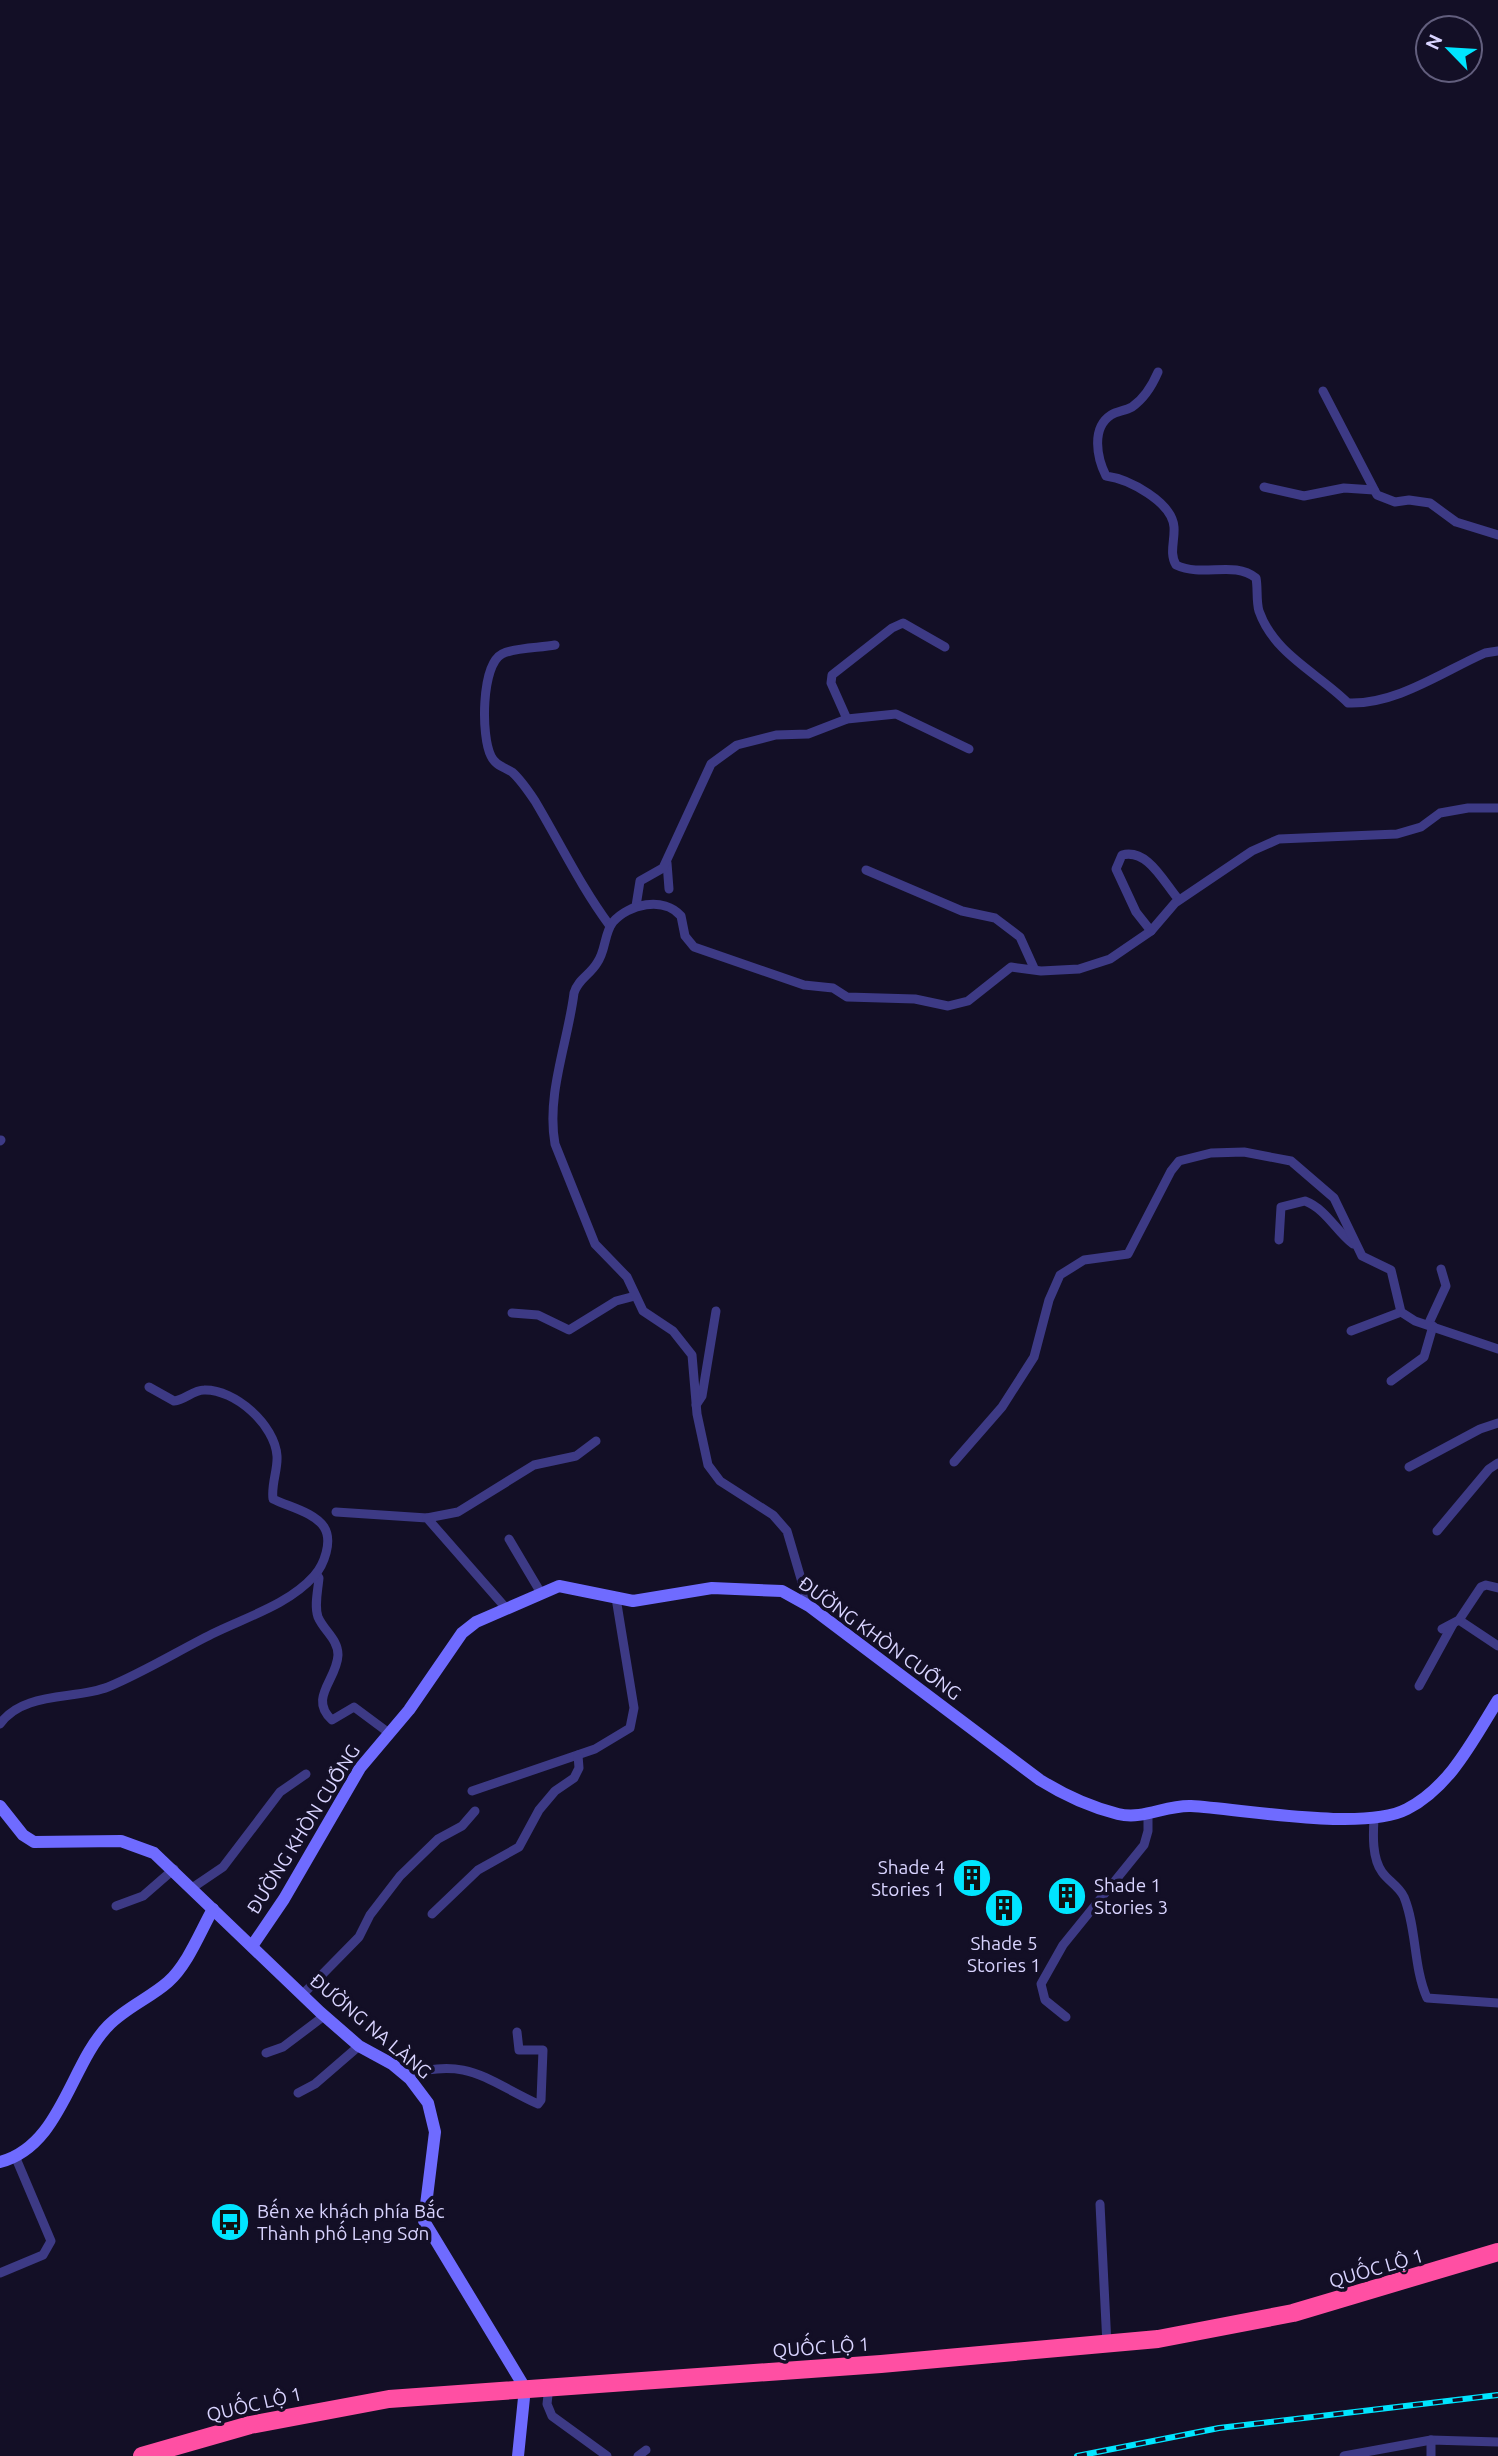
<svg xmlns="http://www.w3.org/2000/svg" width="1498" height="2456" font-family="Ubuntu,sans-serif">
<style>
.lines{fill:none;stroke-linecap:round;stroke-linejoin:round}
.street{stroke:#3d3a85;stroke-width:9}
.secondary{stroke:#6f6bff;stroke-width:12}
.highway{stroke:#ff4fa3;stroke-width:18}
.rail-casing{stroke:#00e5ff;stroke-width:6}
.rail{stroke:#130f26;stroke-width:3.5;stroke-dasharray:10;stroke-linecap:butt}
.labels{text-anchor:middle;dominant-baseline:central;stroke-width:7;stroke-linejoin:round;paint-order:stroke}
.street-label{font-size:19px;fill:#d9d4ff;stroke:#130f26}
.poi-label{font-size:19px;fill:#d9d4ff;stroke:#130f26;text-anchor:start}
</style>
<rect width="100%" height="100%" fill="#130f26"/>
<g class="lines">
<g class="street">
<path d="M1158,372C1152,386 1145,398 1132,407C1125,411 1117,411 1111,415C1091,428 1097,458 1106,476C1129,479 1172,502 1174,527C1175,541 1169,553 1176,565C1204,578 1233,560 1256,578C1258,588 1256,601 1259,611C1274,654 1318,673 1348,703C1396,705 1442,672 1485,653L1498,651"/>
<polyline points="1323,391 1377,495 1395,502 1409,500 1430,503 1456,522 1498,535"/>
<polyline points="1264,487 1304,496 1344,488 1374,490"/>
<path d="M555,645C540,648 516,647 502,654C481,665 481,737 491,756C495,765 504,767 512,772C520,779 529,792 535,801C560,843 581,887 610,926"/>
<polyline points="847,719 831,683 832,675 892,628 903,623 945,647"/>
<polyline points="667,863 669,889"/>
<polyline points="866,870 962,911 995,918 1020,937 1034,968"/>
<polyline points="636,906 640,881 663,868 711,764 737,745 776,735 808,734 847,719 896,714 969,749"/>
<path d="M1151,931L1136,912L1116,869L1122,855C1148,848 1164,883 1179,900"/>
<polyline points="0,1141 1,1140"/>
<path d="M1279,1240L1281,1207L1305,1201C1326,1209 1336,1231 1353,1244"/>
<polyline points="512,1313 538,1315 569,1330 616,1301 635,1296"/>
<polyline points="1428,1325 1446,1286 1441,1269"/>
<polyline points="1351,1331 1401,1312"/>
<polyline points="1391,1381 1424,1357 1433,1326"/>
<polyline points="696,1405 702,1396 716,1311"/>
<polyline points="954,1462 1002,1407 1034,1357 1049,1300 1060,1275 1084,1260 1128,1254 1171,1171 1179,1161 1211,1153 1244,1152 1291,1161 1334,1198 1362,1256 1391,1270 1401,1312 1415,1321 1498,1349"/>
<polyline points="1409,1467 1480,1429 1498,1423"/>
<polyline points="336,1512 427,1518 505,1607"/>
<polyline points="427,1518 458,1512 534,1465 576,1456 596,1441"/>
<polyline points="1437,1531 1489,1469 1498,1463"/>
<polyline points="509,1539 541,1593"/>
<path d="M316,1574L319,1578C318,1590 314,1606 318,1617C324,1631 338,1639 338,1655C337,1680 308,1698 332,1720L354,1707L389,1733"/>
<path d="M809,1606L787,1531L773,1515L720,1481L708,1465L697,1414L692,1355L673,1331L643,1311L627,1277L595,1244L555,1144C546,1094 568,1042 574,993C578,979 590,975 597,963C606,951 604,933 613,922C628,904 664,896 681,916L685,936L694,947L804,985L833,988L847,997L915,999L948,1006L968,1001L1011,967L1041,971L1079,969L1110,959L1151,931L1175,903L1252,851L1279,839L1397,834L1421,827L1440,813L1468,808H1498"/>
<polyline points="1459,1620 1498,1646"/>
<polyline points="1442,1629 1459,1620 1481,1587 1486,1585 1498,1588"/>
<polyline points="1419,1686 1453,1624"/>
<path d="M0,1724C23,1691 75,1700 108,1687C144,1672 178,1651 212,1634C246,1617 288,1605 314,1576C324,1565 333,1541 324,1527C314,1512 289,1507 273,1499C271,1484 278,1470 277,1456C275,1425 235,1389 204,1390C193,1390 185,1400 174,1401L149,1387"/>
<polyline points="472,1791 595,1749 630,1728 634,1708 616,1598"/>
<path d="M1374,1819C1373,1835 1372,1858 1382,1872C1388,1881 1399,1886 1404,1897C1417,1929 1413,1966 1427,1998L1498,2003"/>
<polyline points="192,1888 223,1867 280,1792 306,1774"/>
<polyline points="116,1906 143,1896 174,1869"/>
<polyline points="432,1914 478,1870 519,1847 539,1810 555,1791 574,1778 579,1768 578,1755"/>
<polyline points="303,1994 359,1937 370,1915 400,1876 438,1839 462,1826 475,1811"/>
<polyline points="1066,2017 1045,2000 1041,1984 1063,1945 1144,1845 1148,1831 1148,1816"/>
<polyline points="266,2053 283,2047 324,2016"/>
<path d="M405,2075C469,2057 484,2079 538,2104L541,2100L543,2050H519L517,2032"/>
<polyline points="298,2093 315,2084 359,2046"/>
<polyline points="1100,2204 1107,2345"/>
<polyline points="0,2273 43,2255 51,2241 15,2156"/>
<polyline points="549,2386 547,2404 552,2416 607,2456"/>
<polyline points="638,2456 646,2450"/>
<polyline points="1344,2456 1431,2440 1498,2442"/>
<polyline points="1431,2456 1431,2440"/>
</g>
<g class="secondary">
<polyline points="0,1806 23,1835 34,1842 121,1841 154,1853 320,2012 359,2046 392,2064 410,2079 428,2103 435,2132 424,2221 525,2388 518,2456"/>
<path d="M252,1946L284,1899L360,1768L409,1710L462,1633L476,1622L559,1586L633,1601L712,1588L782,1591L809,1606L1040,1780C1064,1795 1090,1807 1118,1814C1144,1820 1165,1805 1191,1806C1244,1809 1363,1832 1407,1809C1450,1787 1473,1740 1498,1700"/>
<path d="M0,2162C61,2146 70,2065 108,2026C125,2008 150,1998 168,1982C188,1964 200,1932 213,1909"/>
</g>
<polyline class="highway" points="142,2456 250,2425 389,2399 881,2364 1158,2339 1293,2313 1498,2252"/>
<g class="rail-casing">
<polyline id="rail" points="1077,2456 1219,2428 1498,2395"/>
</g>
<use href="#rail" class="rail"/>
</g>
<defs>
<g id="building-disc" transform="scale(2.0125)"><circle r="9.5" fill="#00e5ff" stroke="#130f26"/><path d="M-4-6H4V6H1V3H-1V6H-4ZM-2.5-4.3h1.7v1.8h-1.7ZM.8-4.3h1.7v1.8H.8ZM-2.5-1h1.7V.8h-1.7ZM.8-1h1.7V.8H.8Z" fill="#111"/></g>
<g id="bus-disc" transform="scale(2.0125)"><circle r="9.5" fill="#00e5ff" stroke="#130f26"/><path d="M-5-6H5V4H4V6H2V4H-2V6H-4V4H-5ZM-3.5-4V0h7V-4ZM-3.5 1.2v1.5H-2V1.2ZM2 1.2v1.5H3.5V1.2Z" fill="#111"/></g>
</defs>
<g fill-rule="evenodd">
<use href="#building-disc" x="972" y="1878"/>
<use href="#building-disc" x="1067" y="1896"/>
<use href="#building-disc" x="1004" y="1908"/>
<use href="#bus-disc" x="230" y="2222"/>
</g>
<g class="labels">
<g class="street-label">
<text transform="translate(880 1638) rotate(36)">ĐƯỜNG KHÒN CUỔNG</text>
<text transform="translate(303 1829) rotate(-58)">ĐƯỜNG KHÒN CUỔNG</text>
<text transform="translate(371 2026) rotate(40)">ĐƯỜNG NA LÀNG</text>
<text transform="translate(1376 2268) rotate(-16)">QUỐC LỘ 1</text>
<text transform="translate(821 2347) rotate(-4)">QUỐC LỘ 1</text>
<text transform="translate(254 2404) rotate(-13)">QUỐC LỘ 1</text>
</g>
<g class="poi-label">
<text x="945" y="1867" text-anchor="end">Shade 4<tspan x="945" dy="22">Stories 1</tspan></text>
<text x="1094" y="1885">Shade 1<tspan x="1094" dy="22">Stories 3</tspan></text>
<text x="1004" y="1943" text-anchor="middle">Shade 5<tspan x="1004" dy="22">Stories 1</tspan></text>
<text x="257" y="2211">Bến xe khách phía Bắc<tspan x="257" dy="22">Thành phố Lạng Sơn</tspan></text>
</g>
</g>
<g transform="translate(1449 49) rotate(295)"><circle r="33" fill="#130f26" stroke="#625e7d" stroke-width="2"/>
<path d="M0-5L12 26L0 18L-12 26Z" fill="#00e5ff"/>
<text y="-10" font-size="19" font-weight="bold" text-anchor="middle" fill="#d9d4ff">N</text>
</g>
</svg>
